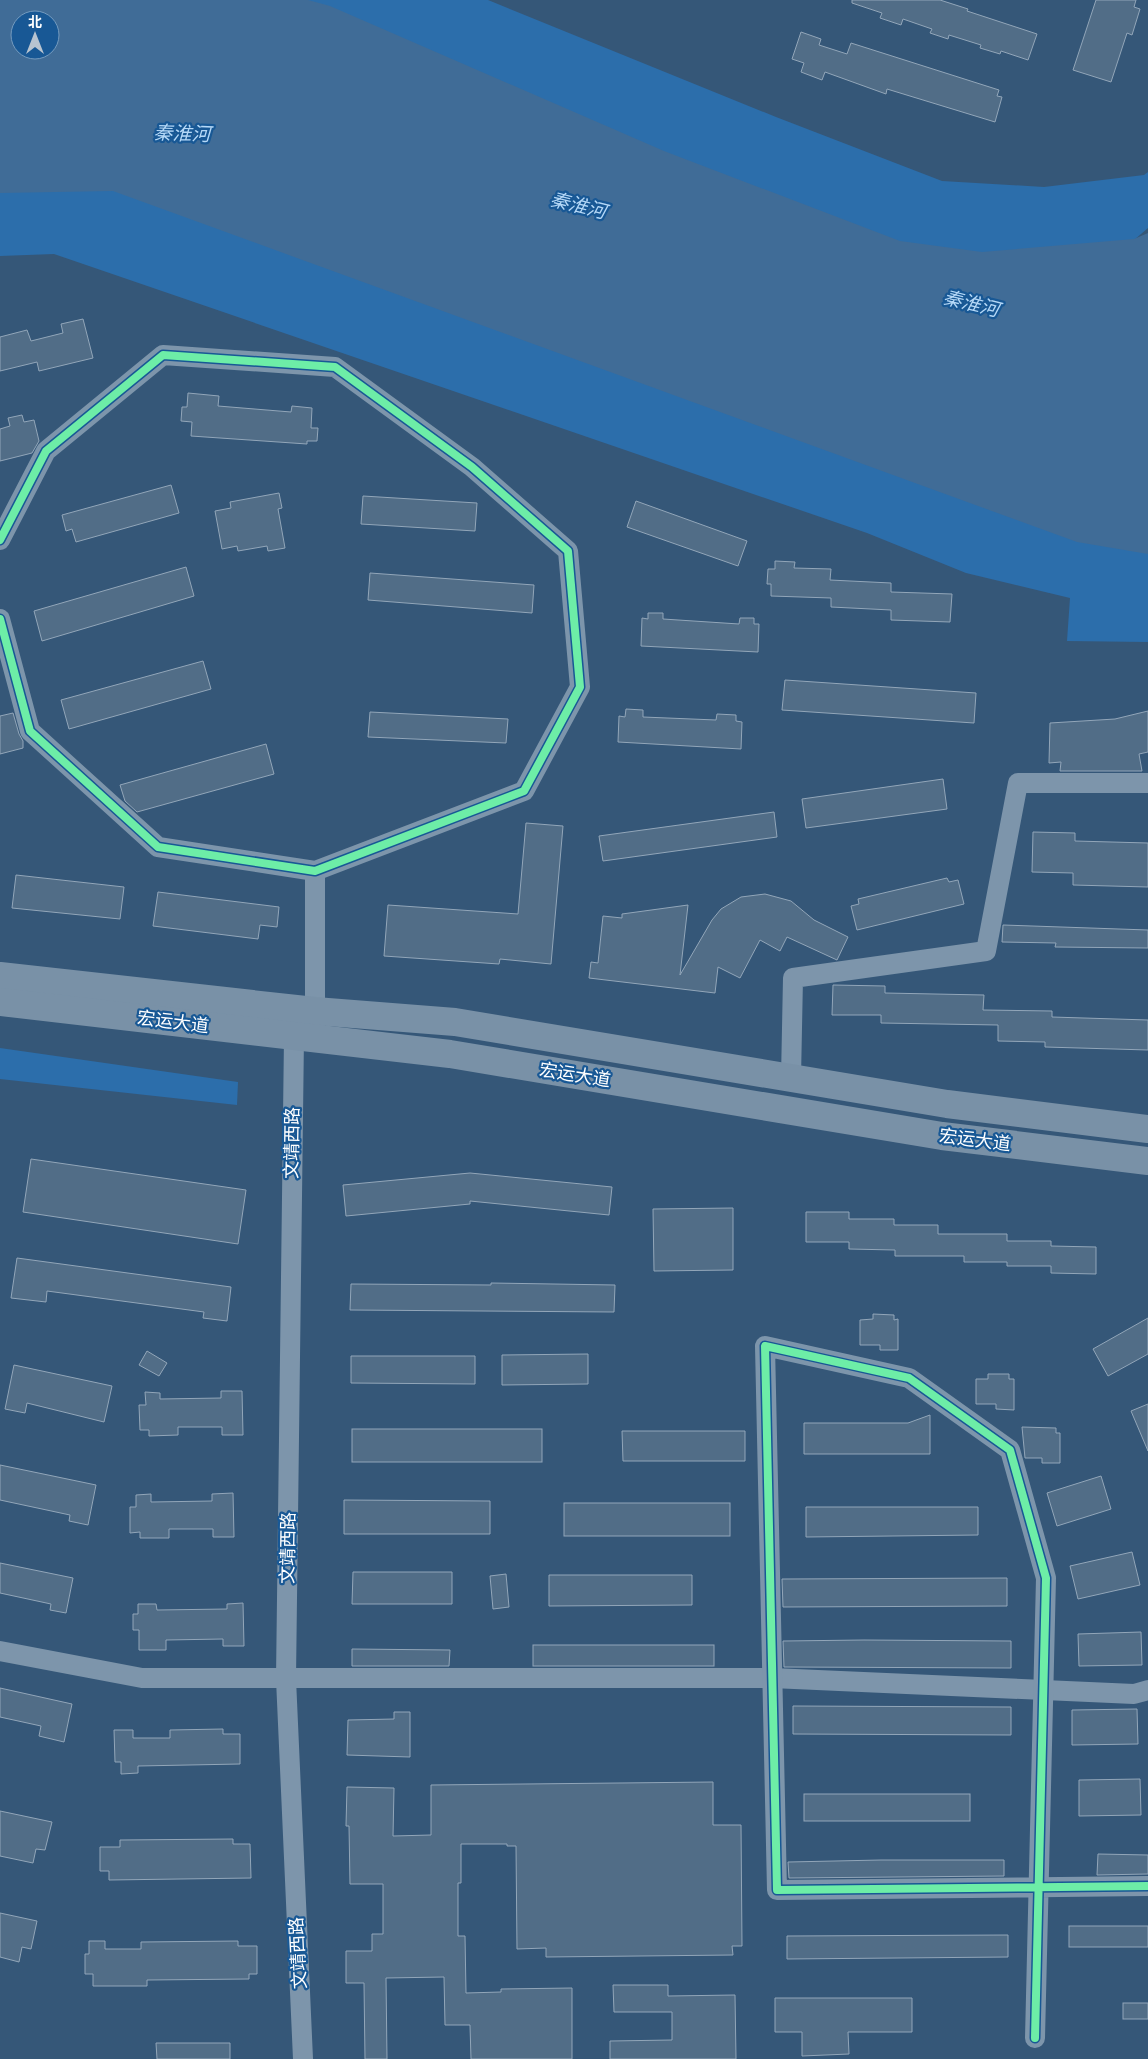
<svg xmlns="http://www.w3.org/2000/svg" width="1148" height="2059" font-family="Karla,'Noto Sans SC',sans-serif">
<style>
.green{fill:#2c6eab;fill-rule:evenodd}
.water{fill:#406c97;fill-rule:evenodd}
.building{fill:#516d87;stroke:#92a6b9}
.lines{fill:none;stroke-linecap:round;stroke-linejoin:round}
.street{stroke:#7d95ab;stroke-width:20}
.secondary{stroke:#7991a7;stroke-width:28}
.cycleway-casing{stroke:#185895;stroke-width:11}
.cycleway{stroke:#6deda7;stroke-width:8}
.labels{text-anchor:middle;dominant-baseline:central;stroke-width:4.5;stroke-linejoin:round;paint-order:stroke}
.street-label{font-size:18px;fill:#fff;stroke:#185895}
.water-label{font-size:19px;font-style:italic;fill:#b5d8f7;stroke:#185895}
</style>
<rect width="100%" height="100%" fill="#355778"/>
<g class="green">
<path d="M0,0H488L776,117L942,181L1044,187L1144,175L1148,172V228L1134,240L1148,261V642L1067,641L1070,598L966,573L867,533L54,254L0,256ZM20,20H50V50H20Z"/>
<polygon points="0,1048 238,1082 237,1105 0,1079"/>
</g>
<path class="water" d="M0,0H308L330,6L664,151L900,241L982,252L1134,239L1148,233V554L1077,542L113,191L0,193ZM20,20H50V50H20Z"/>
<g class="building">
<polygon points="852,0 940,0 968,9 967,11 1037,34 1028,60 1001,51 1000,54 980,48 981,45 949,35 948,39 930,33 932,29 903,19 901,25 880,18 882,13 852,3"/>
<polygon points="1096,0 1136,0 1134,7 1140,9 1132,35 1127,33 1111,82 1073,70"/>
<polygon points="801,32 821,39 819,45 847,54 851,43 999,90 997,96 1002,97 995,122 887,89 886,94 825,72 822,80 801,72 804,63 792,59"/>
<polygon points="83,319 93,358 39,371 37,362 0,371 0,337 27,330 31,341 63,333 61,324"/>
<polygon points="188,393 219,396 218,406 291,412 292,406 312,408 311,428 318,428 317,441 307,441 307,444 191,436 192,422 181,421 182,407 187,407"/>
<polygon points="22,415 24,422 34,420 39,441 32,453 0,461 0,429 10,426 8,418"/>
<polygon points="171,485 179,513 76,542 72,529 66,531 62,515"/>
<polygon points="279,493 282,508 278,509 285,548 268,551 267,546 238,551 237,546 222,549 215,511 231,508 230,502"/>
<polygon points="363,496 477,503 475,531 361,524"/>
<polygon points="636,501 747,541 738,566 627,527"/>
<polygon points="775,561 795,562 794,568 831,569 830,580 891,583 891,592 952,594 950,622 891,620 891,610 831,607 831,598 771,596 771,584 767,584 768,569 775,569"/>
<polygon points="186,567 194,596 42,641 34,611"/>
<polygon points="370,573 534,585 532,613 368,600"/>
<polygon points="648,613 663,613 663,619 739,624 740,618 754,618 754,624 759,624 758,652 641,646 642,618 648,619"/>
<polygon points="203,661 211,689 69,729 61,700"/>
<polygon points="785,680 976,693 974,723 782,710"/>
<polygon points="626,709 643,710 643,717 716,720 717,714 736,715 736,721 742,722 741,749 618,742 619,716 625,717"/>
<polygon points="1148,711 1148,752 1139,754 1142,771 1060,771 1061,762 1049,763 1050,723 1115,719"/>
<polygon points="370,712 508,719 506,743 368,737"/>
<polygon points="13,713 19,734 23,741 23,748 0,754 0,716"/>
<polygon points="266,744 274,774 137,812 125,801 120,785"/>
<polygon points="943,779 947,809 806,828 802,799"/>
<polygon points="774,812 777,837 603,861 599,836"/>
<polygon points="526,823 563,826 551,964 500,959 499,964 384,956 388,905 518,914"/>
<polygon points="1033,832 1075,833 1075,841 1148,843 1148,887 1073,885 1073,873 1032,872"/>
<polygon points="16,875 124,887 120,919 12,908"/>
<polygon points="947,878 949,882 958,880 964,904 857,930 851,906 859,904 858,899"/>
<polygon points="158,892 279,907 277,927 260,925 258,939 153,926"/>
<polygon points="765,894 791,901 814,920 848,937 837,960 787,937 780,951 760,940 740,978 718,967 715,993 589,978 591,962 598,963 603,916 622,918 622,914 688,905 680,975 712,920 721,909 741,897"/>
<polygon points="1003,925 1148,930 1148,948 1055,947 1056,943 1002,942"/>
<polygon points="833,985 885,986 885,993 984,995 983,1010 1052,1011 1052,1017 1148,1020 1148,1050 1045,1047 1045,1042 998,1041 998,1025 881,1023 881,1015 832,1015"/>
<polygon points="31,1159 246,1190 238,1244 23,1212"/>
<polygon points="470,1173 612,1187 609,1215 470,1201 470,1204 346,1216 343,1185"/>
<polygon points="733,1208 733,1270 654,1271 653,1209"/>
<polygon points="806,1212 849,1212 849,1219 894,1219 894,1225 938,1225 938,1234 1007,1234 1007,1241 1051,1241 1051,1246 1096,1247 1096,1274 1051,1273 1051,1266 1007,1266 1007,1262 964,1262 964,1256 895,1256 895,1250 849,1249 849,1242 806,1242"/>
<polygon points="17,1258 231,1287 227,1321 203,1318 204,1312 47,1291 46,1302 11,1298"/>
<polygon points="491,1283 615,1285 614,1312 350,1310 351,1284 491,1285"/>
<polygon points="873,1314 894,1315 894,1320 898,1319 898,1350 880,1350 880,1345 860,1345 860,1320 873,1319"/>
<polygon points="1148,1318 1148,1354 1108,1376 1093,1349"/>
<polygon points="147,1351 167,1363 159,1376 139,1365"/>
<polygon points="588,1354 588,1384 502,1385 502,1355"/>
<polygon points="351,1356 475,1356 475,1384 351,1383"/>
<polygon points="14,1365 112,1386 104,1422 27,1403 25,1413 5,1409"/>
<polygon points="988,1374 1009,1374 1009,1379 1014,1379 1014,1410 996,1409 996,1404 976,1404 976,1379 988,1379"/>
<polygon points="221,1391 242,1391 243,1435 222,1435 222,1427 178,1427 178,1435 149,1436 149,1430 140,1430 139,1405 146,1405 145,1392 160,1393 160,1399 221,1398"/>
<polygon points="1148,1404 1148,1451 1131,1411"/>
<polygon points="930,1415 930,1454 804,1454 804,1423 908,1423"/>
<polygon points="1022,1427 1056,1428 1056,1433 1060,1433 1060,1463 1042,1463 1042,1458 1025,1458"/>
<rect x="352" y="1429" width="190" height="33"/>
<polygon points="622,1431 745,1431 745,1461 623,1461"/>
<polygon points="0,1465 96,1485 88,1525 69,1521 70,1515 0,1500"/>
<polygon points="1101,1476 1111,1509 1057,1526 1047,1493"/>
<polygon points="233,1493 234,1537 213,1537 213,1529 169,1529 169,1538 140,1538 140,1532 130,1533 130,1507 136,1507 136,1495 151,1494 151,1502 212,1501 212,1494"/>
<polygon points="344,1500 490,1501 490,1534 344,1534"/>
<rect x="564" y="1503" width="166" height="33"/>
<polygon points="806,1507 978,1507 978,1535 806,1537"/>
<polygon points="1132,1552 1140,1585 1078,1599 1070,1566"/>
<polygon points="0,1563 73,1578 66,1613 50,1610 51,1604 0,1593"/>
<polygon points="353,1572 452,1572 452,1604 352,1604"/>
<polygon points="506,1574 509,1607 493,1609 490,1576"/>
<polygon points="549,1575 692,1575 692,1605 549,1606"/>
<polygon points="1007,1578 1007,1606 783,1607 782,1579"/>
<polygon points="243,1603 244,1646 223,1646 223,1639 166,1640 166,1650 139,1650 139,1630 133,1630 133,1614 138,1614 138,1604 156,1604 157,1610 227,1609 227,1604"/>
<polygon points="1141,1632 1142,1665 1079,1666 1078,1634"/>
<polygon points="864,1640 1011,1641 1011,1668 784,1667 783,1641"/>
<rect x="533" y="1645" width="181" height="21"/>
<polygon points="352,1649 450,1650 449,1666 352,1666"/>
<polygon points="0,1688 72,1704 64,1742 39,1736 41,1726 0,1717"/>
<polygon points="793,1706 1011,1707 1011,1735 793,1734"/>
<polygon points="1137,1709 1138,1744 1072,1745 1072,1710"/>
<polygon points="394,1712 410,1712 410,1757 347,1755 348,1720 394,1719"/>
<polygon points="223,1729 223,1734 240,1734 240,1764 138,1766 138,1773 121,1774 121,1762 115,1762 114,1730 133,1730 133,1738 170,1738 170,1730"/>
<polygon points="1140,1779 1141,1815 1079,1816 1079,1780"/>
<polygon points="713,1782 713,1825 741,1825 742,1946 732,1946 733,1955 546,1957 546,1948 517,1949 516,1846 507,1846 507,1844 461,1844 461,1883 458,1883 458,1936 465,1936 466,1993 501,1992 501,1989 572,1988 572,2059 471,2059 470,2025 445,2025 444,1977 386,1978 387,2059 365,2059 364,1983 346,1983 346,1951 372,1951 372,1934 383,1934 383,1884 350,1884 349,1826 346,1826 347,1787 394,1788 393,1836 431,1835 431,1785"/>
<rect x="804" y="1794" width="166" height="27"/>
<polygon points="0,1811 52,1822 45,1850 36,1849 33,1863 0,1856"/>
<polygon points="233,1839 233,1844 250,1844 251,1878 109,1880 109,1871 100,1871 100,1847 120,1847 120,1840"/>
<polygon points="1098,1854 1148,1855 1148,1874 1097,1875"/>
<polygon points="881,1860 1004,1860 1004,1876 789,1878 788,1862"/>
<polygon points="0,1913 37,1921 31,1949 22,1947 19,1962 0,1957"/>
<rect x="1069" y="1926" width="79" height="21"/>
<polygon points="1008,1935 1008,1957 787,1959 787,1936"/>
<polygon points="89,1941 105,1941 105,1949 141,1949 141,1942 238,1941 238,1946 257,1946 257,1974 249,1974 249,1979 147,1980 147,1986 93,1986 93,1974 85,1974 85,1954 89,1954"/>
<polygon points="613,1985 668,1985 668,1996 735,1995 736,2059 610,2059 610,2041 672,2040 672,2012 614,2012"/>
<polygon points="775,1998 912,1998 912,2032 848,2032 849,2054 802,2056 802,2032 775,2032"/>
<rect x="1123" y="2003" width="25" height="16"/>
<polygon points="156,2043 230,2043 230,2059 157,2059"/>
</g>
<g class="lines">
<g class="street">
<polyline points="0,540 46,451 163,355 335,367 472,467 568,551 580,687 524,791 315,871 158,847 30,731 0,619"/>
<polyline points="315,871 315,1024"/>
<polyline points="294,1036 286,1679 303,2059"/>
<polyline points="791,1078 793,978 986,951 1018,783 1148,783"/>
<polyline points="0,1651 142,1678 772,1678 1134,1694 1148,1690"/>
<polyline points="1035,2038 1046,1578 1010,1450 909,1378 765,1346 777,1890 1148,1886"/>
</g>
<g class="secondary">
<polyline points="0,976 315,1011 455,1022 947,1104 1148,1129"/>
<polyline points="0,1002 450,1054 942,1136 1148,1161"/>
</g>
<g class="cycleway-casing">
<g id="cycleway">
<polyline points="0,540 46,451 163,355 335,367 472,467 568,551 580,687 524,791 315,871 158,847 30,731 0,619"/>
<polyline points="1035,2038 1046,1578 1010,1450 909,1378 765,1346 777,1890 1148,1886"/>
</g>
</g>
<use href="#cycleway" class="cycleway"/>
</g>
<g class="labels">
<g class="street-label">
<text transform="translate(173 1022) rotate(7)">宏运大道</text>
<text transform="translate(575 1075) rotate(9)">宏运大道</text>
<text transform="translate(975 1140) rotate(7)">宏运大道</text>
<text transform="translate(292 1143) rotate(-89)">文靖西路</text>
<text transform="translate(288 1548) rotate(-89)">文靖西路</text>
<text transform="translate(298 1953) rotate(-93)">文靖西路</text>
</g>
<g class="water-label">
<text transform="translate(182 134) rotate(2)">秦淮河</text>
<text transform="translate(578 206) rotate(14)">秦淮河</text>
<text transform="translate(971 304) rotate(14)">秦淮河</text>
</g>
</g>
<g transform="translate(35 35)"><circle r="24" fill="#185895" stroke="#749bbf"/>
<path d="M0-4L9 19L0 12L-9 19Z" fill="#b8c4d0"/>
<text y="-8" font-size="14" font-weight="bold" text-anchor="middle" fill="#ffffff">北</text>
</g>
</svg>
